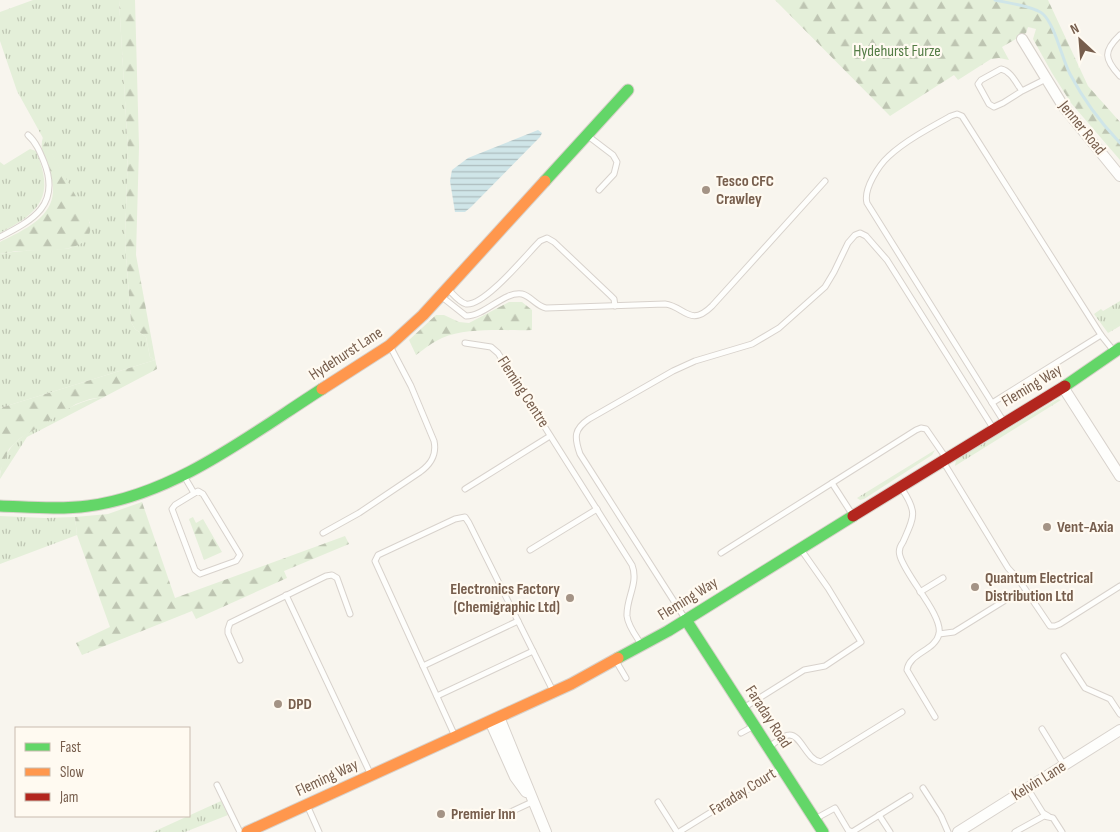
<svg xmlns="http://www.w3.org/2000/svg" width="1120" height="832" font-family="'Sofia Sans Condensed',sans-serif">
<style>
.grass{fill:url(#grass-tufts)}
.forest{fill:url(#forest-firs)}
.water{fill:url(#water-rules)}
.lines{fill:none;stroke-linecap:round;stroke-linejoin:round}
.stream{stroke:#cfe5e8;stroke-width:3}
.lane-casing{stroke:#d8d2cc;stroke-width:7}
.street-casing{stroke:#d8d2cc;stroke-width:12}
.fast-casing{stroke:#d8d1ca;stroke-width:13}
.slow-casing{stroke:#d8d1ca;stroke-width:13}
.jam-casing{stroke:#d8d1ca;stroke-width:13}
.lane{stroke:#fefefc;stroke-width:5}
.street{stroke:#fefefc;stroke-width:10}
.fast{stroke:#63d668;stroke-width:11}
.slow{stroke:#ff974d;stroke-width:11}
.jam{stroke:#b3261e;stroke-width:11}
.poi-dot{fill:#a49385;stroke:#fffaf1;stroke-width:2}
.labels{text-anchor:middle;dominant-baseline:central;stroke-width:4.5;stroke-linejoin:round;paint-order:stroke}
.park-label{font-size:16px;fill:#537c45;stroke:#fffaf1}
.street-label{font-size:16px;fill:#775e4d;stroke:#fffaf1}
.poi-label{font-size:16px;font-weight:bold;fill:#775e4d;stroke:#fffaf1;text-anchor:start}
</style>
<defs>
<pattern id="grass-tufts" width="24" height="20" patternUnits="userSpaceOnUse" patternTransform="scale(1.25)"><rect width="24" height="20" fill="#e4efd9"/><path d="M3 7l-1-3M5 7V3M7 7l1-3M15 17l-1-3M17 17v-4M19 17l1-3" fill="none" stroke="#bec5b2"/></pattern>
<pattern id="forest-firs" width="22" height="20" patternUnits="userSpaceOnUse" patternTransform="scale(1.25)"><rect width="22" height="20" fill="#e4efd9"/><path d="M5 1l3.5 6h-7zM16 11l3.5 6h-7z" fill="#bec5b2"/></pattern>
<pattern id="water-rules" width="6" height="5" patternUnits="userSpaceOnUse" patternTransform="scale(1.25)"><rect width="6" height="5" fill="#cfe5e8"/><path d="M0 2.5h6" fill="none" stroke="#adbdbe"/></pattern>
</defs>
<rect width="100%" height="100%" fill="#f8f5ee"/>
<g class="grass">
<path d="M33,0H119L128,151L125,240L131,322L135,329L146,337L150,357L155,360L0,408V254C23,249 48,251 71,248L90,223L17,91L0,41V12Z"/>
<path d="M30,149L36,151C55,196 41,212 0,233V162L4,165Z"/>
<polygon points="1120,301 1120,326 1108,333 1094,314 1101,309 1103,311"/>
<path d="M104,397L27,437L0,479C0,464 8,448 19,439C46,421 72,401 104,397Z"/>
<polygon points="1058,399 1061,400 955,466 956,460"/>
<polygon points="935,450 932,455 864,499 860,500 857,498"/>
<polygon points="0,516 45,518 75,517 77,535 0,564"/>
<polygon points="221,801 228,815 185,832 153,832"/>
</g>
<g class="forest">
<polygon points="119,0 135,0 139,147 136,255 157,369 104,397 90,399 76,404 19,439 9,449 0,472 0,408 155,360 150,357 146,337 135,329 131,322 125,240 128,151"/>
<polygon points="775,0 1048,0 1088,86 1120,122 1120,160 1071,103 1052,73 1033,39 1036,29 1028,27 1026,33 1002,47 1009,60 999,58 991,59 958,80 954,75 890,116"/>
<path d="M43,137L88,218C103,256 40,250 20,251C13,251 7,253 0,254V242C30,227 65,212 49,171C45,160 39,149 43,137Z"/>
<path d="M509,302H522L532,310V330C504,331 468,327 442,338C433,342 424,349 416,355L409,340L436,315H444L459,322L469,323Z"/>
<polygon points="142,502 175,598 345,536 349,544 284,571 287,578 196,619 192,611 82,655 76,643 110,627 77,535 75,517 108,514"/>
<polygon points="193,517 196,523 203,519 222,552 204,560 189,519"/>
</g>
<polygon class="water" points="538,130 542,133 540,137 471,207 465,212 455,212 450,181 452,170 468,158"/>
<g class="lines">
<path class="stream" d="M995,0C1007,3 1034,6 1043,14C1055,25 1062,59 1070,74C1083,99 1101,123 1120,143"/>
<g class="lane-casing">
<g id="lane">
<path d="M1120,35C1103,51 1104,59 1120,76"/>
<path d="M1022,91L1003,103L994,107L989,104L978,84L981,80L1001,69C1011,71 1016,83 1022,91L1046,79"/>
<polyline points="588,136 613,155 617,162 614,174 599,190"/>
<path d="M0,237C33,220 61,205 44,162C40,152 36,142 28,135"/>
<path d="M448,289C453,294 459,302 466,304C484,307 527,254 540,241L547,238L554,242L610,295L614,299L615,306"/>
<path d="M442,297L466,316C485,316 504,291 522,294C531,296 536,306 546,308L665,304C684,306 690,328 712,306L825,181"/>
<path d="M465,343L491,347L498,353L632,565C639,583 626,598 627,616C628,626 636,636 641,644"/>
<polyline points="992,403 1101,335"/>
<path d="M1004,422L867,203C863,189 879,165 889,156C905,141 931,127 951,116L957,114L962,116L1101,335L1113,350"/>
<polyline points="944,463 1008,568 1019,580 1050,626 1055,626 1060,624 1120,586"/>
<polyline points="184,476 194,493"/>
<polyline points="465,489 550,436"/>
<path d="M902,489C918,513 914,517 903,542C900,546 898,550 900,556C906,577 943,615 939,634C935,651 909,653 907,670L935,717"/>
<polygon points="198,491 203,494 240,555 236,561 200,574 195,570 172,509 175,505"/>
<polyline points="852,514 832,483 916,430 921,428 926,429 946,458"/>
<path d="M323,533L359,513L420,472C431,464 437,455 434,441L411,386L391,348"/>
<polyline points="530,550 597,509"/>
<polyline points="721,553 832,483"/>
<polyline points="920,592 943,578"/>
<polyline points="286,595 370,773"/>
<path d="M684,617L580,454C574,437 574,429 589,419L673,371L695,361L752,344L779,328L825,287L834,272L848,243L855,235L860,233L866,236L887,260L993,428"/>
<polyline points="939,634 954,632 1004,601"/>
<polyline points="1064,656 1085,688 1110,699 1120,714"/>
<polyline points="240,660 228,633 228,629 230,623 326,576 332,575 337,578 350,614"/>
<polyline points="616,661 626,678"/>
<polyline points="423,666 518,621"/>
<polyline points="437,696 533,651"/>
<polyline points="745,707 804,670 825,666 861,642 828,588 802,551"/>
<polyline points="1042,729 1064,765"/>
<polyline points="741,733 754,726"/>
<polyline points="454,734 375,561 378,555 455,519 465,517 469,523 553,691"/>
<path d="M769,747C774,744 783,735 789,735C801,734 806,760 821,762L902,712"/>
<polyline points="217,785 240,832"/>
<polyline points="923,788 941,816 948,832"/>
<polyline points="1028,789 1043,813 1048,816"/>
<polyline points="658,802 677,832"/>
<polyline points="307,805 319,832"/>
<polyline points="504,815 532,802"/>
<polyline points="879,815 890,832"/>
<polyline points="815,819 835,808 848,830 852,832 910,796"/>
<polyline points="679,832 779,770"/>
<polyline points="1015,832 1044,816 1053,818 1062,832"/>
</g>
</g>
<g class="street-casing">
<g id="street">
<polyline points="1022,39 1063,106 1120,176"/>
<polyline points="1063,387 1120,476"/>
<polyline points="499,717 546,832"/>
<polyline points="490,721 515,777 526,792"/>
<polyline points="958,832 1120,730"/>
</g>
</g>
<g class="fast-casing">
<g id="fast">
<polyline points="545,181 628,90"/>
<polyline points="1065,386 1120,348"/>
<path d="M0,506C29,507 59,510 88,506C174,495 250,435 322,389"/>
<polyline points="686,620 823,832"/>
<polyline points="618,658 668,631 853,516"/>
</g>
</g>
<g class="slow-casing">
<g id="slow">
<polyline points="322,389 389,346 423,315 545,181"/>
<polyline points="247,832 571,684 618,658"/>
</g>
</g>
<g class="jam-casing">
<polyline id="jam" points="853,516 1065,386"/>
</g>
<use href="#lane" class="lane"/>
<use href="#street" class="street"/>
<use href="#fast" class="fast"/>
<use href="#slow" class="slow"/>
<use href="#jam" class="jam"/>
</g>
<g class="poi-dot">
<circle cx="706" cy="190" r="5"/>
<circle cx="1047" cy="527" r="5"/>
<circle cx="975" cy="587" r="5"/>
<circle cx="570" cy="598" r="5"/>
<circle cx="278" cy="704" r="5"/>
<circle cx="441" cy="814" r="5"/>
</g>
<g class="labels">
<g class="park-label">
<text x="897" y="51">Hydehurst Furze</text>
</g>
<g class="street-label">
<text transform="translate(1082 128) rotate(51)">Jenner Road</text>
<text transform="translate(346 354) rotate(-33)">Hydehurst Lane</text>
<text transform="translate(1032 386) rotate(-31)">Fleming Way</text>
<text transform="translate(523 392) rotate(57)">Fleming Centre</text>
<text transform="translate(688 599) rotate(-32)">Fleming Way</text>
<text transform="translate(768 717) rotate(57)">Faraday Road</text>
<text transform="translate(327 778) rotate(-25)">Fleming Way</text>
<text transform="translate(1039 781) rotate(-32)">Kelvin Lane</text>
<text transform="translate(743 792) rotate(-32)">Faraday Court</text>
</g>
<g class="poi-label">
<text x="716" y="181">Tesco CFC<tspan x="716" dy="18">Crawley</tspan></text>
<text x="1057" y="527">Vent-Axia</text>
<text x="985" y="578">Quantum Electrical<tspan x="985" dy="18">Distribution Ltd</tspan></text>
<text x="560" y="589" text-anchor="end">Electronics Factory<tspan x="560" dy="18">(Chemigraphic Ltd)</tspan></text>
<text x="288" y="704">DPD</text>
<text x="451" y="814">Premier Inn</text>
</g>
</g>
<rect x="15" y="727" width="175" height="90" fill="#fffaf1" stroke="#c9bcaf"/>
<rect x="25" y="743" width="25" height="8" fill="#63d668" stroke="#c9bcaf"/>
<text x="60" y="752" font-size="15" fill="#775e4d">Fast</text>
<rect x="25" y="768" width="25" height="8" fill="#ff974d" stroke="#c9bcaf"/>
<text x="60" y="777" font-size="15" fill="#775e4d">Slow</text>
<rect x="25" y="793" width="25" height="8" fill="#b3261e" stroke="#c9bcaf"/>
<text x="60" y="802" font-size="15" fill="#775e4d">Jam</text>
<g transform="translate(1080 40) rotate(334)" stroke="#fffaf1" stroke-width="4" paint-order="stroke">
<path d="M0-4L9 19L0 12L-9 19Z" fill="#775e4d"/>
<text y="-8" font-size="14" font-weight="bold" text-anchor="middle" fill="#775e4d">N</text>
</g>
</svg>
